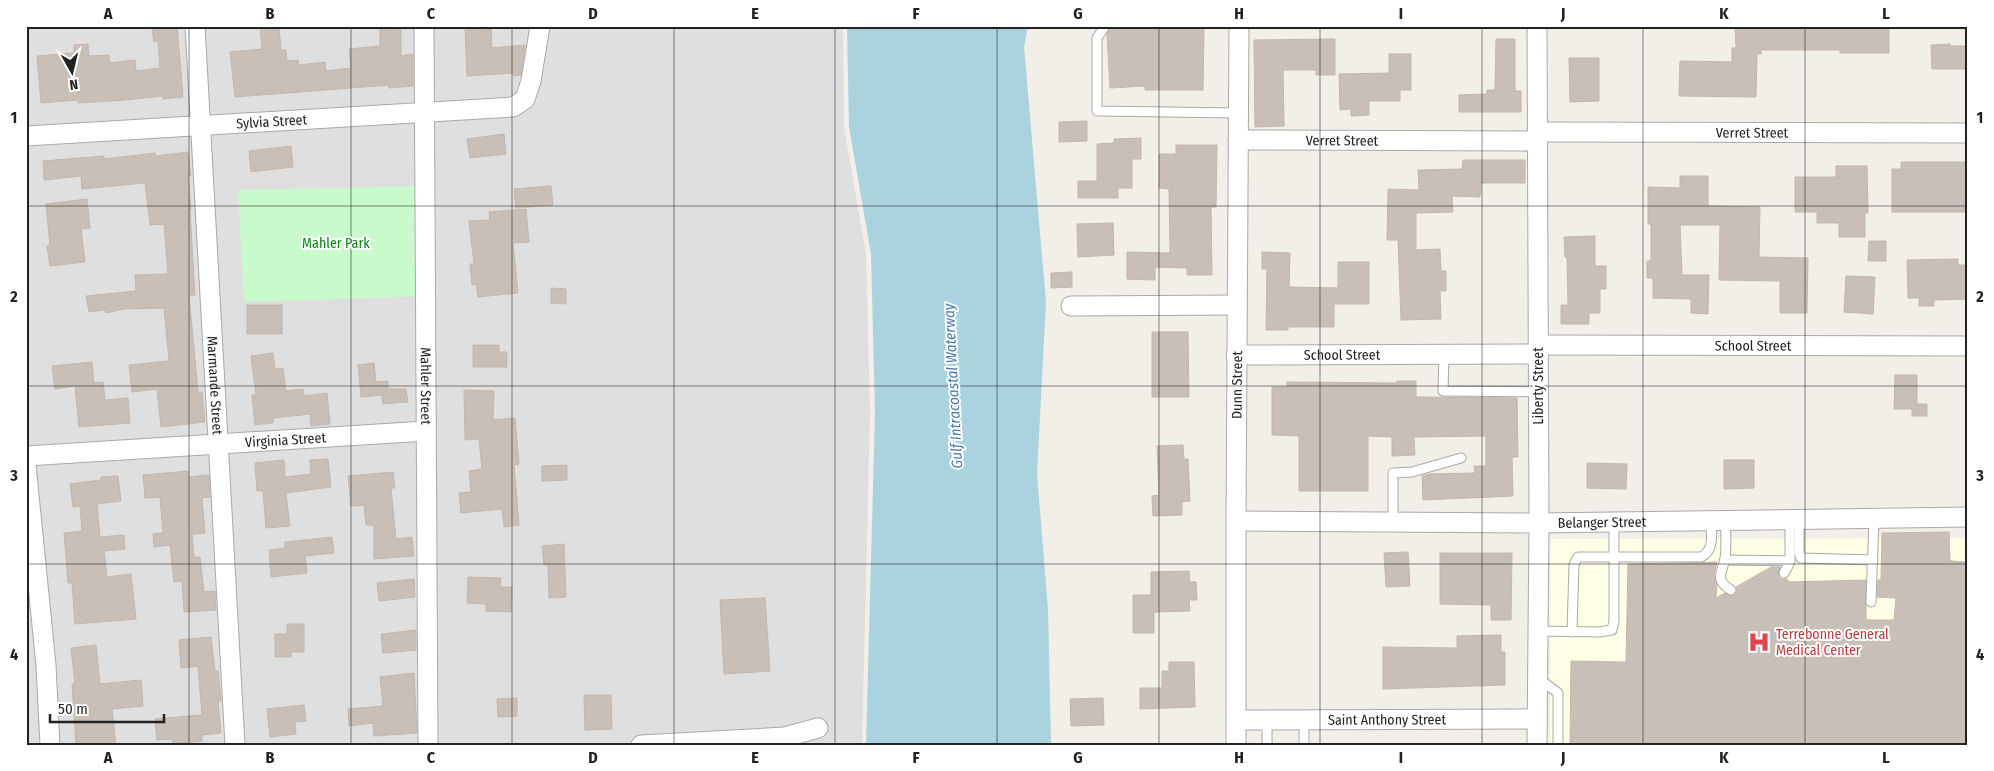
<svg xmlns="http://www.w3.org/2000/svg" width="1994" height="771" font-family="'Fira Sans Condensed',sans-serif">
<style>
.residential{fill:#e0dfdf}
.education{fill:#ffffe5}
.park{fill:#c8facc}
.water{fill:#aad3df}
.building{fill:#c7bfb8;stroke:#c4b6ab}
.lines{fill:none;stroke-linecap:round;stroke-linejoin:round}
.service-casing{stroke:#a9a9a9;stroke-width:11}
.minor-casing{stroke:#a9a9a9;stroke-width:21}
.service{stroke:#fff;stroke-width:9}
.minor{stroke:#fff;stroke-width:19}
.grid{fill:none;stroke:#222;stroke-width:1;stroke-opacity:0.55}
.labels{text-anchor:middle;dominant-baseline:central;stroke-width:4;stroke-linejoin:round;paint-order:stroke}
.street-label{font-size:14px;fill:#222;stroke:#fff}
.park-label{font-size:14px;fill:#0c8416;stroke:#fff}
.health-label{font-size:14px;fill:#be3a42;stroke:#fff;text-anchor:start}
.water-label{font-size:15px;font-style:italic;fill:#4a7aab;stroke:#fff}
.neatline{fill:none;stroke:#222;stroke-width:2}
.grid-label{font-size:16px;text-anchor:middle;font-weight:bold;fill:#222}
</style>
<rect width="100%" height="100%" fill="#f2efe9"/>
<polygon class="residential" points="26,26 843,26 844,127 866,254 870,413 862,745 26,745"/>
<polygon class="education" points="1968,538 1968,745 1550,745 1551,539"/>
<polygon class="park" points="422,186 422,296 244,302 238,190"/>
<polygon class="water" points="847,26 1028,26 1024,47 1046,302 1037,474 1048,609 1051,745 866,745 875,413 871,254 849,127"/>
<g class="building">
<polygon points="177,26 183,97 163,99 163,96 125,100 78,103 78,100 41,103 37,56 74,53 74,45 88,44 89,56 109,55 110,63 135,60 136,71 160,68 158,41 154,42 152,28"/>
<polygon points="260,26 279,26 281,50 286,50 287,61 298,60 299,65 325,62 326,71 351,68 349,49 380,46 380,29 401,28 401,56 413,54 413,86 389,88 389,85 235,97 230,52 262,49"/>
<polygon points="465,26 484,26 484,29 491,29 492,48 525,45 521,75 514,76 513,73 467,76"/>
<polygon points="1111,26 1204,26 1203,90 1145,90 1145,86 1110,88 1107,34"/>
<polygon points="1735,26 1889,26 1889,53 1840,53 1840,50 1761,50 1761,54 1757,54 1756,97 1679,96 1680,61 1732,62 1732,48 1736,48"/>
<polygon points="1335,39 1335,75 1316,75 1316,70 1283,70 1284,126 1255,127 1254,40"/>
<polygon points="1496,39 1515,39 1515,91 1521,91 1521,112 1459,112 1459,95 1487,94 1487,90 1495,90"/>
<polygon points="1950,44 1950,46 1968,46 1968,69 1932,69 1931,45"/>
<polygon points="1389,54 1411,54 1411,90 1400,90 1400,101 1369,101 1369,115 1351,116 1351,109 1340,110 1339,74 1389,73"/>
<polygon points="1569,58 1599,58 1599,101 1570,102"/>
<polygon points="1087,121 1087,141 1059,142 1059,122"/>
<polygon points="504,134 506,154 470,158 467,139"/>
<polygon points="1141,138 1141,159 1132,159 1132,188 1118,188 1118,198 1078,198 1078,181 1097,181 1097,144 1114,143 1114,139"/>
<polygon points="1176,145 1217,145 1216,207 1211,207 1212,275 1187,275 1187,268 1155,267 1155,280 1127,279 1127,252 1170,253 1169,189 1159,188 1159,154 1176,154"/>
<polygon points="291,146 293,167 251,172 249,151"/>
<polygon points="188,152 191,176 188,176 191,210 190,211 195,295 189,295 198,392 202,392 205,422 161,427 157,389 132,392 129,365 169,361 164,308 124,309 106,313 105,310 89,312 86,296 136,291 135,275 168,274 164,224 150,225 145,183 82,189 81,176 44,180 43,161 104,156 104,159 155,153 155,156"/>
<polygon points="1463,160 1525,160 1525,183 1481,183 1480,197 1452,196 1453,212 1416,213 1416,250 1440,249 1441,271 1446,271 1446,291 1440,291 1441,319 1401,320 1398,240 1387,240 1388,189 1419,190 1418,170 1462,169"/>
<polygon points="1901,162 1968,162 1968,212 1892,212 1892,169 1901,169"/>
<polygon points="1836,166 1867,166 1868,213 1865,213 1865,237 1839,237 1839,223 1817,223 1817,212 1795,212 1795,177 1836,177"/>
<polygon points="1680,176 1708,176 1708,206 1760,207 1759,257 1808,258 1807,313 1780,313 1780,281 1719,280 1720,225 1680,225 1682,275 1709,275 1708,314 1691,313 1691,299 1653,298 1653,278 1647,278 1647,261 1651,261 1651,224 1648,224 1648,187 1680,188"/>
<polygon points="551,186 553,205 516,208 514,189"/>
<polygon points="87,199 90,228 81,229 85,262 50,266 47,246 50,245 46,204"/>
<polygon points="526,209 529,242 513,243 518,293 478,297 476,284 472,285 470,264 474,264 469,221 490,220 489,212"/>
<polygon points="1113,223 1114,255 1078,257 1077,224"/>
<polygon points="1595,236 1595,266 1606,266 1606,289 1600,289 1600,313 1589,313 1589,324 1561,324 1561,305 1568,305 1567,257 1565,257 1564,237"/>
<polygon points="1869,241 1886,241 1886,261 1868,261"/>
<polygon points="1262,252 1290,253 1289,287 1338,288 1338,262 1369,262 1369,304 1334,304 1334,327 1288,327 1288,330 1266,330 1267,269 1262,269"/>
<polygon points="1958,259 1958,265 1968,265 1968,299 1934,300 1934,306 1919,306 1919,298 1908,298 1907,260"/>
<polygon points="1072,272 1072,287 1051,288 1051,273"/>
<polygon points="1846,276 1875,277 1873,314 1844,312"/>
<polygon points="551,288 566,289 566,304 551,303"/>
<rect x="247" y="305" width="35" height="29"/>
<polygon points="1152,332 1188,332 1189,397 1152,397"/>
<polygon points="473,345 499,345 499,352 507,352 507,367 473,367"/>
<polygon points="273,353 275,369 283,368 286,391 303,389 304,396 327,393 330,424 311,426 310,414 273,418 273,423 255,425 252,395 256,395 251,356"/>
<polygon points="92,362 94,383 103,382 105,400 128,398 130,423 79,427 75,386 55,389 52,366"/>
<polygon points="374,363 376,382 388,381 388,389 406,389 408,402 383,404 382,395 361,397 358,365"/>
<polygon points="1895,375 1917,375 1917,404 1927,404 1927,416 1912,416 1912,409 1894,409"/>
<polygon points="1397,381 1416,381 1416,397 1517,398 1518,457 1512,457 1513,496 1423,500 1422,476 1429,474 1475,473 1474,466 1486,466 1486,436 1414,437 1415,455 1392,456 1392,437 1368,436 1368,491 1299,491 1299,436 1272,435 1272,387 1287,387 1287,382 1397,383"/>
<polygon points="464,390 494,391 493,420 515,418 519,464 514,465 519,525 504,527 502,509 461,513 459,493 471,492 469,471 482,469 479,439 465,440"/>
<polygon points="1183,445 1184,459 1188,459 1190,501 1182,502 1182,515 1153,516 1152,496 1159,495 1157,446"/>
<polygon points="328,459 331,487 286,493 290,526 266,528 263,491 257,491 255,463 284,460 285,477 311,474 310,460"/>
<polygon points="1724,460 1754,460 1754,488 1724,489"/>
<polygon points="1587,463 1627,464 1626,489 1587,488"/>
<polygon points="567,465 567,480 542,481 542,466"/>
<polygon points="188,471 189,477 209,475 210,497 202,498 205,533 192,534 194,557 200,557 204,592 215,591 216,610 184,612 182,581 174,582 170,545 154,547 153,534 163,533 160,497 145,498 143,475"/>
<polygon points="393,472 395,488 391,488 396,539 412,537 414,556 374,559 374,525 366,525 364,505 351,506 348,476"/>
<polygon points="118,476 121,501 97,504 100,537 124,535 125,549 104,551 107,577 131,574 136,619 75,624 72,583 68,583 64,533 82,531 80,506 73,507 70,484 101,480 101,477"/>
<polygon points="1949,532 1950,561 1968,562 1968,745 1570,745 1571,661 1626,662 1628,564 1717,562 1714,575 1717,585 1716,598 1725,593 1730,596 1734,595 1737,591 1736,587 1771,567 1780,567 1778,576 1781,579 1787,579 1789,582 1866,580 1866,620 1894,620 1896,598 1877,597 1878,580 1881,580 1882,533"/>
<polygon points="332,537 334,553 305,556 307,573 271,577 269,550 285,548 285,542"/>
<polygon points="564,544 566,597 549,598 548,565 544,565 542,546"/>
<polygon points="1408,552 1410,586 1386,587 1384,553"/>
<polygon points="1440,553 1512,553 1511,620 1491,620 1491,605 1440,604"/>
<polygon points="1189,571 1190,582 1196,582 1197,600 1189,600 1190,611 1154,612 1154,633 1133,633 1133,595 1151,595 1151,572"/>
<polygon points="468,577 501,578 500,587 512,587 511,612 486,611 486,604 467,603"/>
<polygon points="414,579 415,597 379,601 377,583"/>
<polygon points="765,598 770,671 724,674 720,600"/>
<polygon points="287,624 304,624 304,652 291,652 291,657 275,657 275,634 287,634"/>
<polygon points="416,630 416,650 383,653 381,634"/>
<polygon points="1501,635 1501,652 1505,652 1505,685 1383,689 1383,647 1457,648 1457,636"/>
<polygon points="211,637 215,671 218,671 221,701 218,702 221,733 202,735 202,741 173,744 172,739 157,740 155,719 202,715 198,666 181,668 179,640"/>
<polygon points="96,645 100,684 141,680 143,706 112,709 116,745 76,745 72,684 75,684 71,648"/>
<polygon points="1169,662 1194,662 1195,707 1140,709 1140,688 1162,688 1162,671 1169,671"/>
<polygon points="414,673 417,733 374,736 373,723 349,726 348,709 383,706 380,677"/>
<polygon points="584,695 611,695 612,729 585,730"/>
<polygon points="517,698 517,716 498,717 497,699"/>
<polygon points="1103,698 1104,725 1071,726 1070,699"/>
<polygon points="304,705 306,721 295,722 296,734 270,737 267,709"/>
</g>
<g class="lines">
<g class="service-casing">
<g id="service">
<polyline points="1105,26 1097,38 1097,111 1238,113"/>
<polyline points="1444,355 1443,391 1538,392"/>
<polyline points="1799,519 1799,553 1801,558 1873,560"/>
<path d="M1726,520C1725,533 1727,546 1725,558C1723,572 1713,579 1731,590"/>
<polyline points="1393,522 1393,473 1412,472 1461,458"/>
<polyline points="1725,560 1790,561"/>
<polyline points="1784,573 1788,566 1790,561 1790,519"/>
<polyline points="1871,602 1874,518"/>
<polyline points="1538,631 1599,632 1612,630 1614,621 1614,522"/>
<path d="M1572,632L1574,564L1578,557H1701C1715,550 1711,534 1711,521"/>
<polyline points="1538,678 1558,693 1558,745"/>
<polyline points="1267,720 1267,745"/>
<polyline points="1304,745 1304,720"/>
</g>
</g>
<g class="minor-casing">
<g id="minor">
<path id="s1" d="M195,26L235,745"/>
<path id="s2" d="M424,26L428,745"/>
<path id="s3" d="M1537,132L1968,133"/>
<path id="s4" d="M26,136L513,107L525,99L531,81L540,26"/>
<path id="s5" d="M1238,140L1537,141"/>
<polyline points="1071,306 1237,305"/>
<path id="s6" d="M1538,345L1968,346"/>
<path id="s7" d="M1236,355L1538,354"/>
<path id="s8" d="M26,456L426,431"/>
<polyline points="26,465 46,665 50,745"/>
<path id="s9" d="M1236,521L1539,523L1968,517"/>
<path id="s10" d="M1236,720L1537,719"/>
<polyline points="641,745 785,737 818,728"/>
<path id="s11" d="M1236,745V521L1239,26"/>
<polyline points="1537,745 1539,523 1537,26"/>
</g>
</g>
<use href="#service" class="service"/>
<use href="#minor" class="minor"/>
</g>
<path class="grid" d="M189,26V745M351,26V745M512,26V745M674,26V745M835,26V745M997,26V745M1159,26V745M1320,26V745M1482,26V745M1643,26V745M1805,26V745M26,206H1968M26,386H1968M26,564H1968"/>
<defs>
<g id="hospital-bare" transform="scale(1.725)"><path d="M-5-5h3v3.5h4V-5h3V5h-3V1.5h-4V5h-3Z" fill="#e0444e" stroke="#fff" stroke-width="2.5" paint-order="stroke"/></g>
</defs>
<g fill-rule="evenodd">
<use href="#hospital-bare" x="1759" y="642"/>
</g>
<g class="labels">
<g class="street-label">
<text stroke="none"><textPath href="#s4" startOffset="246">Sylvia Street</textPath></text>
<text stroke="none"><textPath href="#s3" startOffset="215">Verret Street</textPath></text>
<text stroke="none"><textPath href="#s5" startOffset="104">Verret Street</textPath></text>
<text stroke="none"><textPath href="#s6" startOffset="215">School Street</textPath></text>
<text stroke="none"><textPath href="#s7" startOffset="106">School Street</textPath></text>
<text stroke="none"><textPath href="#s1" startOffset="360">Marmande Street</textPath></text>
<text stroke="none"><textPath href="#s11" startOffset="360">Dunn Street</textPath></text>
<text stroke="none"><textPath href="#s2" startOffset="360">Mahler Street</textPath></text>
<text transform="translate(1538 386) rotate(-90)">Liberty Street</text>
<text stroke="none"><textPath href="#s8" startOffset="260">Virginia Street</textPath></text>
<text stroke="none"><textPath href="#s9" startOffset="366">Belanger Street</textPath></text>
<text stroke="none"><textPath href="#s10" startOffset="151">Saint Anthony Street</textPath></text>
</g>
<g class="park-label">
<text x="336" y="243">Mahler Park</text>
</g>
<g class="health-label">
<text x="1776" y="634">Terrebonne General<tspan x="1776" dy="16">Medical Center</tspan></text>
</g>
<g class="water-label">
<text transform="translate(953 386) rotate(-93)">Gulf Intracoastal Waterway</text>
</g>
</g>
<rect width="1994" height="771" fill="none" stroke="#ffffff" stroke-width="55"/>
<g transform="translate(72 72) rotate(172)" stroke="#ffffff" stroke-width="4" paint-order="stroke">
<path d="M0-4L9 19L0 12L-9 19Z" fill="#222222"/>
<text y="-8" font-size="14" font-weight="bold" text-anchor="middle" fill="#222222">N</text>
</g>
<path d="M50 714v8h114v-8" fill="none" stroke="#222222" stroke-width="2.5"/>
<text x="58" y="714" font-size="15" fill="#222222" stroke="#ffffff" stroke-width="4" paint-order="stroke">50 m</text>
<rect x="28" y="28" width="1938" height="716" class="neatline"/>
<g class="grid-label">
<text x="108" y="19">A</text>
<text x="270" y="19">B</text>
<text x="431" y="19">C</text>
<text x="593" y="19">D</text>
<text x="755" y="19">E</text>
<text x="916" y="19">F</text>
<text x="1078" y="19">G</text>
<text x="1239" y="19">H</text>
<text x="1401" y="19">I</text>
<text x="1563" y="19">J</text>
<text x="1724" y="19">K</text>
<text x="1886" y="19">L</text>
<text x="14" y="123">1</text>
<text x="1980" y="123">1</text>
<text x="14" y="302">2</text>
<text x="1980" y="302">2</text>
<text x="14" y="481">3</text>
<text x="1980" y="481">3</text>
<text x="14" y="660">4</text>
<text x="1980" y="660">4</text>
<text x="108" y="763">A</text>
<text x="270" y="763">B</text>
<text x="431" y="763">C</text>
<text x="593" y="763">D</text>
<text x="755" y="763">E</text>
<text x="916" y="763">F</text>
<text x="1078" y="763">G</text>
<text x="1239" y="763">H</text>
<text x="1401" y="763">I</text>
<text x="1563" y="763">J</text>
<text x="1724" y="763">K</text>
<text x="1886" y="763">L</text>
</g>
</svg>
